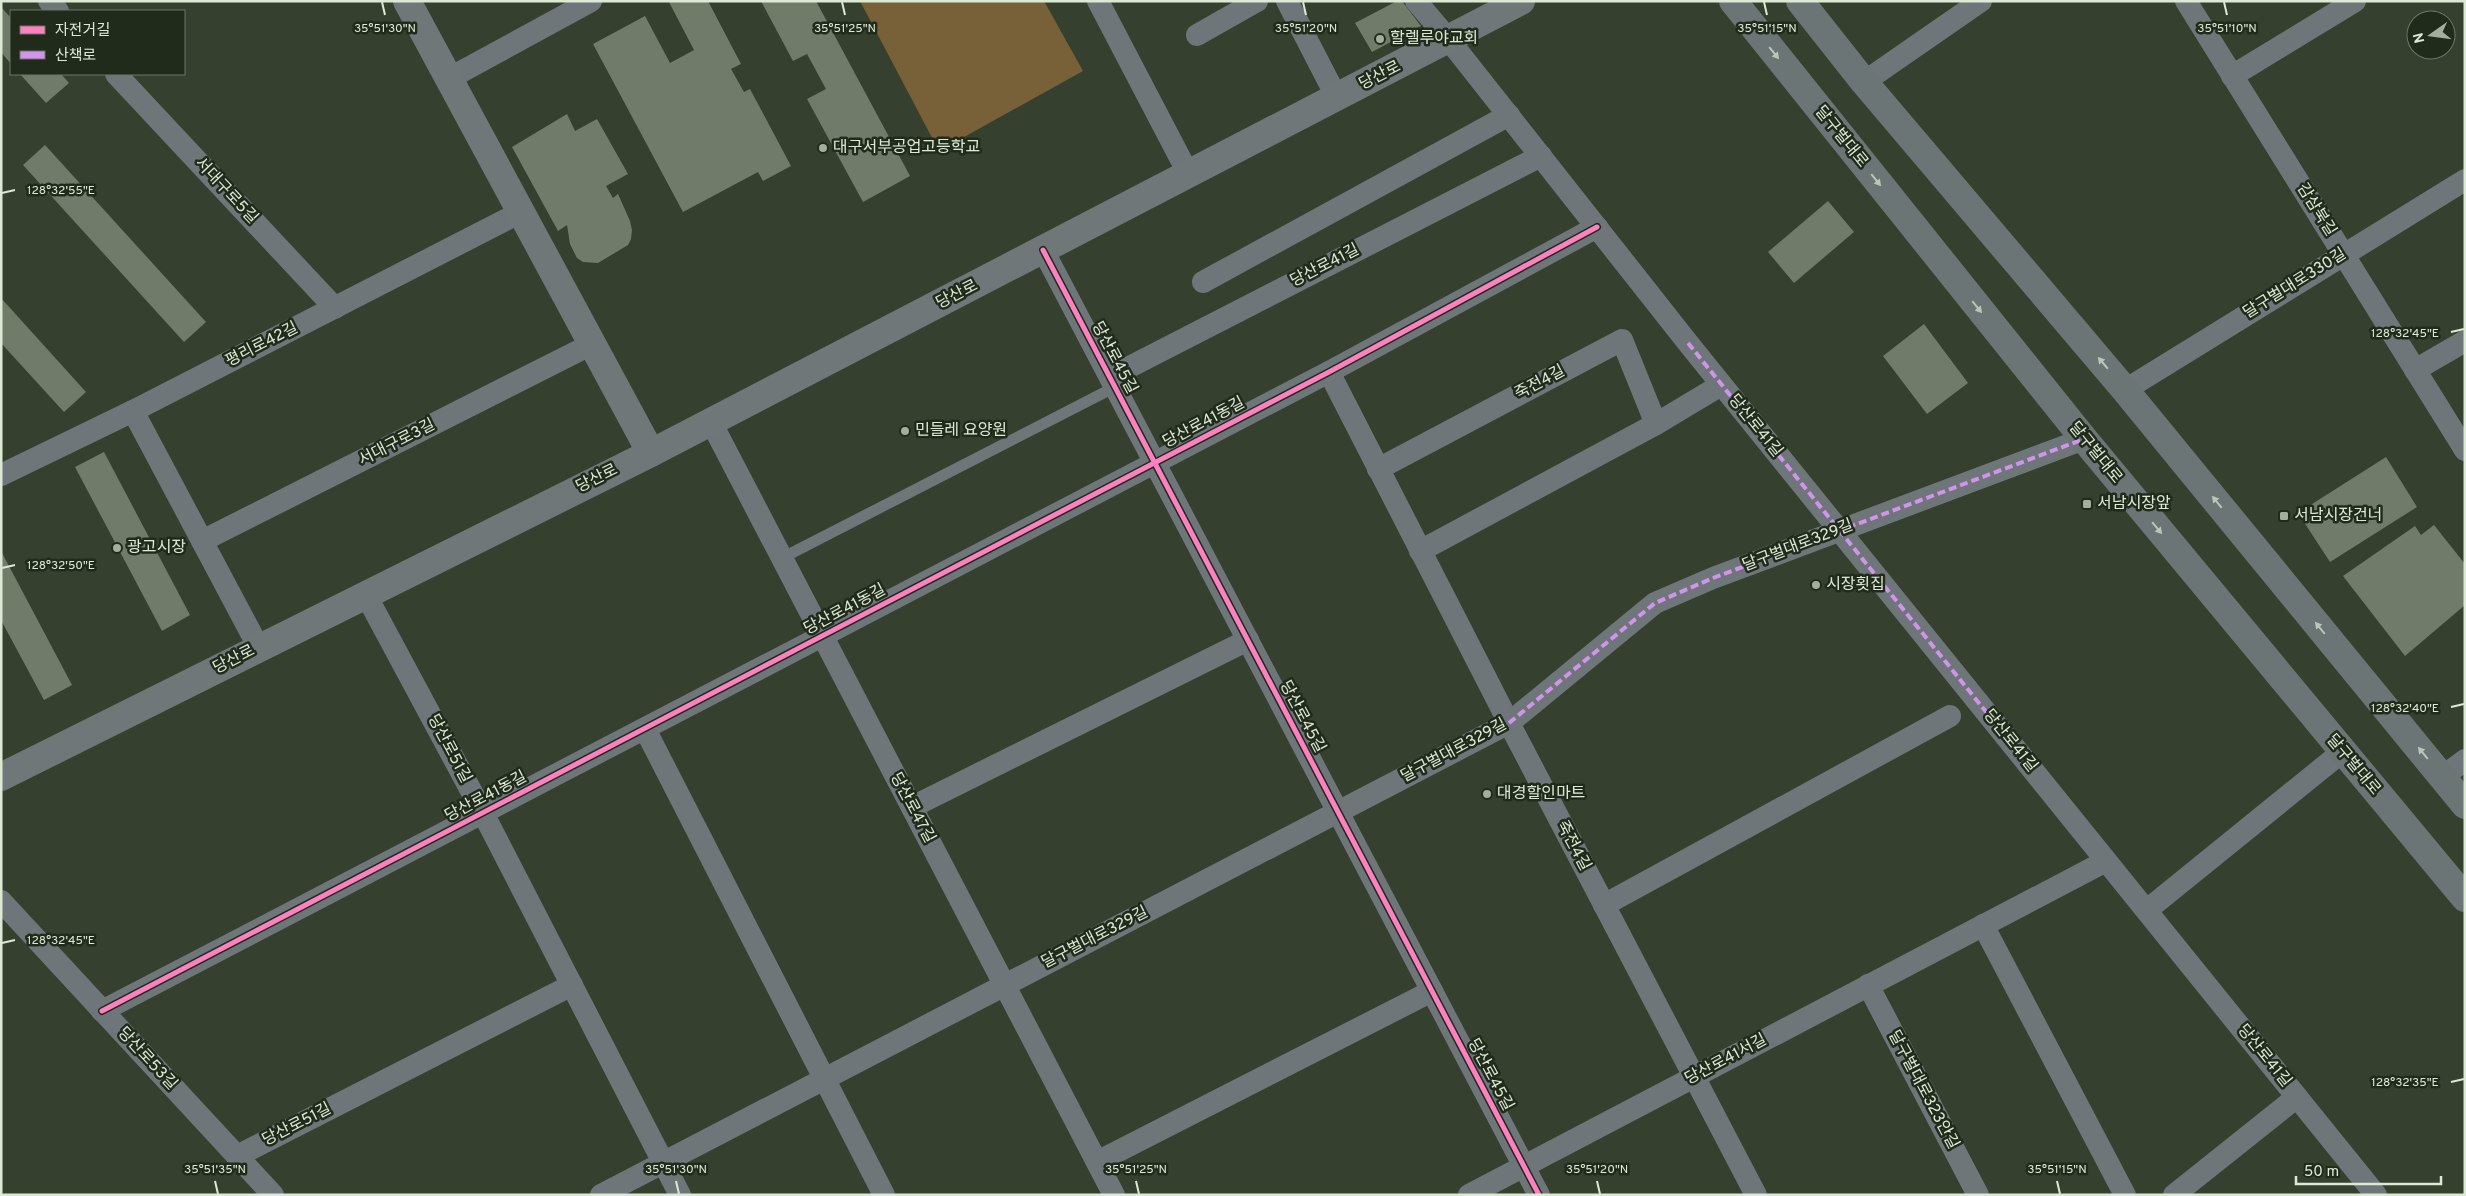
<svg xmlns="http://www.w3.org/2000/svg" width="2466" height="1196" font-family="Overpass,'Noto Sans KR',sans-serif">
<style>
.green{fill:#786038}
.building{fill:#707c69}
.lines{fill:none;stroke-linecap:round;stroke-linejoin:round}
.lane{stroke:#6f7679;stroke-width:11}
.street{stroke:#6f7679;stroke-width:22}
.secondary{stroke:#6f7779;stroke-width:28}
.primary{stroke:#6c7575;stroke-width:28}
.quiet{stroke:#d193ec;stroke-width:4;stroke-dasharray:8 4;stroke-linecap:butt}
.cycleway-casing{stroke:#212b1c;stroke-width:8}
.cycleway{stroke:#ff80c0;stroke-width:5}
.oneway{fill:#bac7b8}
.ticks{fill:none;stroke:#dcead5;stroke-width:2}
.poi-dot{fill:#a2af9b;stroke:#212b1c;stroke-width:2}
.labels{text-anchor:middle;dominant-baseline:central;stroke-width:5;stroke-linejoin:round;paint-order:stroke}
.poi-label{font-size:16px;fill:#dcead5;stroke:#212b1c;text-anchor:start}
.street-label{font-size:16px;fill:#dcead5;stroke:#212b1c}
.ticks-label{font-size:12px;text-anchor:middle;fill:#dcead5;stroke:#212b1c;stroke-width:5;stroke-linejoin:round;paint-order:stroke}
</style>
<rect width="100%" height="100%" fill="#35412e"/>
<polygon class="green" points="860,1 1044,1 1083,71 939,151"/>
<g class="building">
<polygon points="708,1 741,64 731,69 744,92 750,89 791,166 763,181 758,172 683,212 593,44 645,16 670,63 694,50 669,2"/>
<polygon points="761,1 816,1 910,176 863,202 807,99 826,89 807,54 793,61"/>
<polygon points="1397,1 1402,1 1421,26 1372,52 1355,23"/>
<polygon points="1,7 11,18 11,64 1,52"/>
<polygon points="20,74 61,74 69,83 46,103"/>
<polygon points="567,114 575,131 597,119 628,174 606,186 613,198 618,194 630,221 632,230 631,239 628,245 598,263 583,262 577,258 570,244 567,225 558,231 512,147"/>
<polygon points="45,145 206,322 184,342 23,165"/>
<polygon points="1828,201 1854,232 1794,283 1768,252"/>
<polygon points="1,298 86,392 64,412 1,343"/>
<polygon points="1924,324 1968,383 1927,414 1883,356"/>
<polygon points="104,452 190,615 162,631 75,467"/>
<polygon points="2386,457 2417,507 2330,562 2298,513"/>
<polygon points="2434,525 2465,564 2465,605 2405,656 2343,576 2415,526 2421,535"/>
<polygon points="1,551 72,685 44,700 1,620"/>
</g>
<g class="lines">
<polyline class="lane" points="782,558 1115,387"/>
<g class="street">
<polyline points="49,1 58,11"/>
<polyline points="1098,1 1189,175"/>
<polyline points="1287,1 1337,98"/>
<polyline points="1416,1 1449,40 1688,343 2376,1195"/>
<polyline points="2186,1 2465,450"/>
<polyline points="1197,35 1257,1"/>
<polyline points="116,74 335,308"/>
<polyline points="2232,76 2355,1"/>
<polyline points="448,79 591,1"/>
<polyline points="1864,82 1981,1"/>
<polyline points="1043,250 1539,1195"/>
<polyline points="1203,282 1509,115"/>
<polyline points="2415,370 2465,341"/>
<polyline points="1329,372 1509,723 1756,1195"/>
<polyline points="1110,377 1541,156"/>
<polyline points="2125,390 2465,180"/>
<polyline points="133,411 259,648"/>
<polyline points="711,422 1114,1195"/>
<polyline points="1378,469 1622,340 1656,424"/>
<polyline points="1,475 133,411 521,212"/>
<polyline points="202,541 592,344"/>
<polyline points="1420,551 1656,424 1721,385"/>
<polyline points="366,595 483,813 680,1195"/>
<polyline points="645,729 884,1195"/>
<polyline points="2442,777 2465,760"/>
<polyline points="912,807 1248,640"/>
<polyline points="1,901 273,1195"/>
<polyline points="1604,905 1950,716"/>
<polyline points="2147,910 2342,752"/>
<polyline points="1983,925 2125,1195"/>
<polyline points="1868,985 1978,1195"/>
<polyline points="102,1011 1329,372 1597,227"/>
<polyline points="237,1156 572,985"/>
<polyline points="1097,1162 1432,991"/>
<polyline points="601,1195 1509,723 1655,603 1713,578 2084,439"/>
<polyline points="1469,1195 2106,861"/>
<polyline points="2174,1195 2297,1097"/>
</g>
<g class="secondary">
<polyline points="407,1 651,453"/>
<polyline points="1,777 651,453 1521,1"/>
</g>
<g class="primary">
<polyline points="1733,1 2084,439 2465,898"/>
<polyline points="1800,1 1864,82 2125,390 2465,805"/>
</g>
<g class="quiet">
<polyline points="1688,343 1987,713"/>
<polyline points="1509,723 1655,603 1713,578 2084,439"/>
</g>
<g class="cycleway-casing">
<g id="cycleway">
<polyline points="1043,250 1539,1195"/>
<polyline points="102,1011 1329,372 1597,227"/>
</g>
</g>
<use href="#cycleway" class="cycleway"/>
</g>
<defs><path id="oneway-solid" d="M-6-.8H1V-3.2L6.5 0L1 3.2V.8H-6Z" transform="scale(1.25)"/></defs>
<g class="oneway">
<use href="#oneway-solid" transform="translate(1774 53) rotate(51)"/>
<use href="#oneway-solid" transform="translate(1876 180) rotate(51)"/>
<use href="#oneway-solid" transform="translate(1977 307) rotate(51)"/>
<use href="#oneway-solid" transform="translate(2103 363) rotate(-130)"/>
<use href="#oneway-solid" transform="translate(2217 502) rotate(-129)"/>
<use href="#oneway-solid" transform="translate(2157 528) rotate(50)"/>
<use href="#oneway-solid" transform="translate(2320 628) rotate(-129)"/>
<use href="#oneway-solid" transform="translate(2423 753) rotate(-129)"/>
</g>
<path class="ticks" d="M382,2L385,15M842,2L845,15M1303,2L1306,15M1764,2L1767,15M2224,2L2227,15M2,193L15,190M2451,332L2464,329M2,568L15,565M2451,707L2464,704M2,943L15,940M2451,1082L2464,1079M215,1181L218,1194M676,1181L679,1194M1136,1181L1139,1194M1597,1181L1600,1194M2057,1181L2060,1194"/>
<g class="poi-dot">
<circle cx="1380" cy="39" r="5"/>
<circle cx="823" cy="148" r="5"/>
<circle cx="905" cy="431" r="5"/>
<rect x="2082" y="499" width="10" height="10" rx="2.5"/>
<rect x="2279" y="511" width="10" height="10" rx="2.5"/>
<circle cx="117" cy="548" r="5"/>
<circle cx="1816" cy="585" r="5"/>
<circle cx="1487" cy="794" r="5"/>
</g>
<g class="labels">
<g class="poi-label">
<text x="1390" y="39">할렐루야교회</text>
<text x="833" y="148">대구서부공업고등학교</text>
<text x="915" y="431">민들레 요양원</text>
<text x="2097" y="504">서남시장앞</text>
<text x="2294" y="516">서남시장건너</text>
<text x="127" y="548">광고시장</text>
<text x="1826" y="585">시장횟집</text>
<text x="1497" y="794">대경할인마트</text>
</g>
<g class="street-label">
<text transform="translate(1380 76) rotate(-27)">당산로</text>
<text transform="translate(1841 137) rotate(51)">달구벌대로</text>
<text transform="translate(226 191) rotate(47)">서대구로5길</text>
<text transform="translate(2316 210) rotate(58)">감삼북길</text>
<text transform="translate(1325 266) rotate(-27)">당산로41길</text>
<text transform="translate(2295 284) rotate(-32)">달구벌대로330길</text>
<text transform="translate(957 295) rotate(-27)">당산로</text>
<text transform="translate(262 345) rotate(-27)">평리로42길</text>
<text transform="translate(1114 358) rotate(62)">당산로45길</text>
<text transform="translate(1540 383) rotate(-28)">죽전4길</text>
<text transform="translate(1204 423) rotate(-28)">당산로41동길</text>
<text transform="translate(1755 426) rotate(51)">당산로41길</text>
<text transform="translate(397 443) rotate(-27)">서대구로3길</text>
<text transform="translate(2095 453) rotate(51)">달구벌대로</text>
<text transform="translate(597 479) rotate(-26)">당산로</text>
<text transform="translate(1798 546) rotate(-21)">달구벌대로329길</text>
<text transform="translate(845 610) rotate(-28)">당산로41동길</text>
<text transform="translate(234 660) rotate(-27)">당산로</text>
<text transform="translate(1302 717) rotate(62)">당산로45길</text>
<text transform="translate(2010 741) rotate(51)">당산로41길</text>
<text transform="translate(449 749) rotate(62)">당산로51길</text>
<text transform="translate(1454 751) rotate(-28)">달구벌대로329길</text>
<text transform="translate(2353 765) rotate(50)">달구벌대로</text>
<text transform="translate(486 797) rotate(-28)">당산로41동길</text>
<text transform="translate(912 808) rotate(62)">당산로47길</text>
<text transform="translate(1573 846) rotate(62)">죽전4길</text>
<text transform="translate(1095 938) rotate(-27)">달구벌대로329길</text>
<text transform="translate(2264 1056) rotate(51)">당산로41길</text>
<text transform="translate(147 1059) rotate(47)">당산로53길</text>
<text transform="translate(1726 1060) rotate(-28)">당산로41서길</text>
<text transform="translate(1490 1075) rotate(62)">당산로45길</text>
<text transform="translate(1923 1090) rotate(62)">달구벌대로323안길</text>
<text transform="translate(297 1125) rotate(-27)">당산로51길</text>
</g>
</g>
<g class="ticks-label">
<text x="385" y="32">35°51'30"N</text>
<text x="845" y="32">35°51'25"N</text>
<text x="1306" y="32">35°51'20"N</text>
<text x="1767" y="32">35°51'15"N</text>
<text x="2227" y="32">35°51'10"N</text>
<text x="61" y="194">128°32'55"E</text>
<text x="2405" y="337">128°32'45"E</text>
<text x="61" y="569">128°32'50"E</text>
<text x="2405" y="712">128°32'40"E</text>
<text x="61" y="944">128°32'45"E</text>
<text x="2405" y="1086">128°32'35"E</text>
<text x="215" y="1173">35°51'35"N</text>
<text x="676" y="1173">35°51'30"N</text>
<text x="1136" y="1173">35°51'25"N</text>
<text x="1597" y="1173">35°51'20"N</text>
<text x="2057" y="1173">35°51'15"N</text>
</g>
<rect width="2466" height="1196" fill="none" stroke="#dcead5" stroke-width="5"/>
<rect x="10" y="10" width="175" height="65" fill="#212b1c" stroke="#6c7766"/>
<rect x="20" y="26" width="25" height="8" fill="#ff80c0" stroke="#6c7766"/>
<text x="55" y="35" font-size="15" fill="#dcead5">자전거길</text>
<rect x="20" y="51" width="25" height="8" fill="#d193ec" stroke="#6c7766"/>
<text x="55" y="60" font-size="15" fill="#dcead5">산책로</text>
<g transform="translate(2431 35) rotate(256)"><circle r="24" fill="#212b1c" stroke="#6c7766"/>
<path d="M0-4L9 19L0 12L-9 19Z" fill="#a2af9b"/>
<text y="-8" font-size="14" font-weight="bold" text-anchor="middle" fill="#dcead5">N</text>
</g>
<path d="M2296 1176v8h145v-8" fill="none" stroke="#dcead5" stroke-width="2.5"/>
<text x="2304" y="1176" font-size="15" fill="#dcead5" stroke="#212b1c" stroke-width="4" paint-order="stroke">50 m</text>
</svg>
